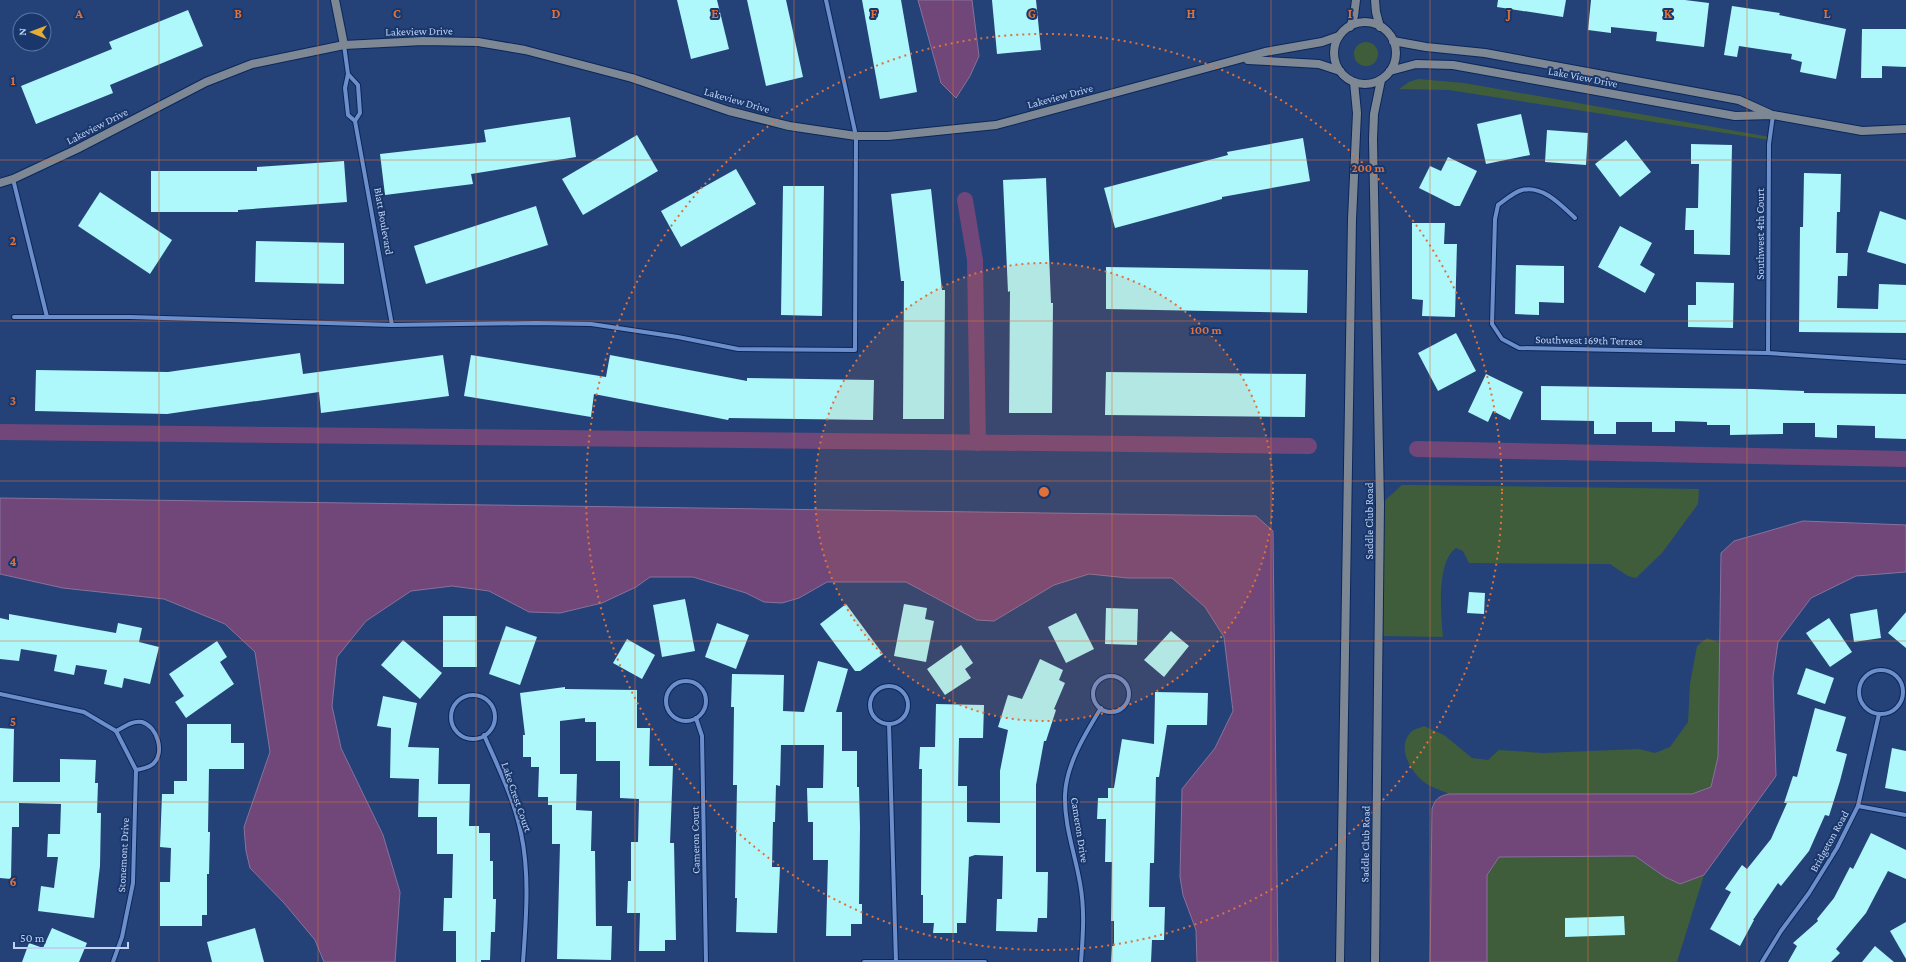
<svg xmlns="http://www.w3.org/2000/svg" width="1906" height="962" font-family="'Crimson Pro',serif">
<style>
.green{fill:#3f5d3b}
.water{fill:#704778;stroke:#88719d}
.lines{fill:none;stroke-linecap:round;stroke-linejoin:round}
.canal{stroke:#704778;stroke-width:16}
.building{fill:#aef7fb}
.street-casing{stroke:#0b275a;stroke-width:6}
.secondary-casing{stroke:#0b275a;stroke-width:10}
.street{stroke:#6c8eca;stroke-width:4}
.secondary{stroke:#7e8894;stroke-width:8}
.grid{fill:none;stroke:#e0713a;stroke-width:1;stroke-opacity:0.55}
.ring{fill:none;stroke:#e0713a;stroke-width:2;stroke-dasharray:2 4}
.labels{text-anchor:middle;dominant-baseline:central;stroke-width:4;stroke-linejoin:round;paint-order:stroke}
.street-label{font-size:11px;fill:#bfd2f2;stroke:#1a376c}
.grid-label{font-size:13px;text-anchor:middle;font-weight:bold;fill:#e0713a;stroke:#1a376c;stroke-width:4;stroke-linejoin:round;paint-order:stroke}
.centre{fill:#e0713a;stroke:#1a376c;stroke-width:2}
.ring-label{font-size:12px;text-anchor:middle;font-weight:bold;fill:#e0713a;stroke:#1a376c;stroke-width:4;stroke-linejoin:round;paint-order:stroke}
</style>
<rect width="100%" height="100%" fill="#244278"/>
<g class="green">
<circle cx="1366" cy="54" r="12"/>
<polygon points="1418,79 1464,83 1770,137 1770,140 1449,90 1399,89 1409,82"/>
<path d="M1402,485H1415L1699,489L1698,504L1662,553L1636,578L1628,576L1610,564L1469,563L1463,551L1456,548C1436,561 1441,616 1443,637L1379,636L1380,505Z"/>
<path d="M1707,638L1720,643L1718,757L1711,787L1692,794H1449C1441,790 1430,787 1424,782C1410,771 1397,748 1410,733C1413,729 1420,728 1424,726L1444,735L1472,758L1488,760L1499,750L1543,753L1639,749L1655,753L1670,747L1688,722L1690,684L1697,646Z"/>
<polygon points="1635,856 1665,877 1680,884 1704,875 1677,962 1487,962 1487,875 1499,857"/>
</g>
<g class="water">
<polygon points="918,0 972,0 979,56 970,76 956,98 941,83"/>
<polygon points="0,498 1256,516 1273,531 1278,962 1197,962 1196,930 1183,895 1180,877 1182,789 1215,748 1233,711 1224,637 1205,607 1172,578 1128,578 1089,574 1054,585 994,621 977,620 906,582 827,582 799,598 782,603 764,602 746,593 693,577 650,577 636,587 602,603 560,613 529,612 489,591 452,586 411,591 366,621 337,657 332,706 341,748 383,835 400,892 395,962 324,962 315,940 284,903 250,868 246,851 244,827 270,752 255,652 225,624 164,599 63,588 0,574"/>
<path d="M1803,521L1906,525V572L1856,576L1811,598L1778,642L1773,677L1776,776L1704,875L1680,884L1665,877L1635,856L1499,857L1487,875V962H1430L1432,809C1435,799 1439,796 1449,794H1692L1711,787L1718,757L1721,553L1734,541Z"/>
</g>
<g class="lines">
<g class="canal">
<polyline points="965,200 975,260 978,443"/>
<polyline points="0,432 1309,446"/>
<polyline points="1417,449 1906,459"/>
</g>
</g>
<g class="building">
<polygon points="677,0 717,0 729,49 691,59"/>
<polygon points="747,0 786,0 803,77 766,86"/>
<polygon points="862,0 901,0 917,92 880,99"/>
<polygon points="992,0 1036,0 1041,50 997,54"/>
<polygon points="1498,0 1566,0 1563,17 1497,7"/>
<polygon points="1591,0 1685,0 1709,3 1704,47 1656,41 1657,32 1611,27 1611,33 1588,30"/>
<polygon points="1732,6 1780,13 1779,15 1846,29 1836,79 1800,72 1802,62 1791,59 1792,54 1739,46 1737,57 1724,55"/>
<polygon points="188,10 203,46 110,85 113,93 36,124 21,86 112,49 109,42"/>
<polygon points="1862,29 1906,29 1906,67 1882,66 1882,78 1861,78"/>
<polygon points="1521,114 1530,155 1486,164 1477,124"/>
<polygon points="570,117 576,157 471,174 473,184 385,195 380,154 486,142 484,130"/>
<polygon points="1547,130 1588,133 1586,165 1545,162"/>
<polygon points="637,135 658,171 583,215 562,179"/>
<polygon points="1303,138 1310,181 1222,197 1222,199 1115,228 1104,188 1228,155 1227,152"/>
<polygon points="1626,140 1651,172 1620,197 1595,164"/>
<polygon points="1691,144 1732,145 1730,255 1694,254 1694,230 1685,230 1686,208 1698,208 1699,164 1691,164"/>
<polygon points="1448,157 1477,171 1460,206 1455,206 1419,188 1430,166 1441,171"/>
<polygon points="344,161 347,202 238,210 238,212 151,212 151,171 257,171 257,167"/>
<polygon points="736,169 756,204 681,247 661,211"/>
<polygon points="1804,173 1841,174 1840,212 1837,212 1836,253 1848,253 1847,276 1838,276 1837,308 1878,309 1879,284 1906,285 1906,333 1799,332 1800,227 1803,227"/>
<polygon points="1046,178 1051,303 1053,303 1052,413 1009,413 1010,291 1008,292 1003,180"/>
<polygon points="783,186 824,186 822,316 781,315"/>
<polygon points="931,189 942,290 945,290 944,419 903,419 904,281 901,281 891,194"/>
<polygon points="100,192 172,240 150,274 78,226"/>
<polygon points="536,206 548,245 426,284 414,246"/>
<polygon points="1880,211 1906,220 1906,264 1867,252"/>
<polygon points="1412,223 1445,223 1444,244 1457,244 1455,317 1422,316 1423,300 1412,299"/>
<polygon points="1620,226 1652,243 1640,265 1655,274 1645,293 1598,267"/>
<polygon points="256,241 344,243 344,284 255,282"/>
<polygon points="1516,265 1564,266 1564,303 1539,302 1539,315 1515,314"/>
<polygon points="1106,267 1308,270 1307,313 1106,309"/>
<polygon points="1696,282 1734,283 1733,328 1688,327 1688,305 1696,305"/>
<polygon points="1456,333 1476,371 1438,391 1418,353"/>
<polygon points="300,353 303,374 443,355 449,396 321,413 319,392 167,414 35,411 36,370 168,372"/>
<polygon points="471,355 606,377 610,355 747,381 747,378 874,380 873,420 729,418 728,420 594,394 591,417 464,396"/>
<polygon points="1106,372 1306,374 1305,417 1105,415"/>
<polygon points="1486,374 1523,392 1510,420 1493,411 1488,422 1468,412"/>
<polygon points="1541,386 1753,389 1804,391 1804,393 1906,394 1906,439 1875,438 1875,426 1837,425 1837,438 1815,437 1815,423 1783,423 1783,434 1730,435 1730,425 1707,425 1707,422 1675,421 1675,432 1652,432 1652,422 1616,422 1616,434 1594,434 1594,421 1541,420"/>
<polygon points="1469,592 1485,593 1484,614 1467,613"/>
<polygon points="685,599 695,651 662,657 653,605"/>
<polygon points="846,604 883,654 860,671 855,671 820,624"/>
<polygon points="904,604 927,608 925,619 934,621 926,662 894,656"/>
<polygon points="1106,608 1138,609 1137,645 1105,644"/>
<polygon points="1877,609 1881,638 1854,642 1850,614"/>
<polygon points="1906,612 1906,648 1888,633"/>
<polygon points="1076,613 1094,649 1066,663 1048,627"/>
<polygon points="9,614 116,633 118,623 142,628 139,642 159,647 150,684 124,678 122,688 104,684 107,670 76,665 74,675 54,671 57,655 21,649 19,661 0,659 0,618 9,620"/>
<rect x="443" y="616" width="34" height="51"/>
<polygon points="1829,618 1852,652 1830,667 1806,633"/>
<polygon points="717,623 749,635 736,669 705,657"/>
<polygon points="506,626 537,637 520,685 489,674"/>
<polygon points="1171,631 1189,646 1164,677 1144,660"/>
<polygon points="627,639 655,655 642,679 613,663"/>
<polygon points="403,640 442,673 420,699 381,665"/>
<polygon points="217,641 227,657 220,662 234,684 186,718 175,702 184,696 169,674"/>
<polygon points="961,645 973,663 965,669 971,678 945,695 927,669"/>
<polygon points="1040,659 1063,670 1059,680 1065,683 1054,709 1056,710 1046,741 1044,741 1036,785 1036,872 1048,872 1047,918 1038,918 1037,932 996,931 997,899 1002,899 1003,856 975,855 969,857 966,923 957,923 957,933 933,933 934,923 923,923 923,895 921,895 922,769 919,769 920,747 935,747 936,704 984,705 983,738 959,738 958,786 967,786 967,822 1000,823 1000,771 1008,730 998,727 1008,695 1022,699"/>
<polygon points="818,661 848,669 836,712 842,712 842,751 857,751 857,787 859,787 860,827 859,904 862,904 862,924 851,924 851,936 826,936 828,860 813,860 813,822 808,822 807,788 823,788 824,745 781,745 780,786 776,785 775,822 773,822 772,867 780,867 777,933 736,932 737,898 735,898 737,785 733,785 734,707 731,707 732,674 784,675 783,711 804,712"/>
<polygon points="1806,668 1834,678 1825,704 1797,694"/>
<polygon points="565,687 565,689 637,690 637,728 650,728 649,766 673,766 670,843 674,843 676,940 665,940 665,951 639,951 640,913 627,913 628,881 631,881 631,842 638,842 639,799 620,798 620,761 596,761 596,722 585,722 585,718 560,721 560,774 577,774 576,810 592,811 591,851 595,851 596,926 612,926 611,960 557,959 560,844 552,844 552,805 548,805 548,797 538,797 539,767 531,767 531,757 523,757 523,735 525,735 520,693"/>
<polygon points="1155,692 1208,693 1207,725 1167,725 1159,777 1156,777 1154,863 1150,863 1149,907 1165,907 1164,940 1152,940 1151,962 1111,962 1112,946 1114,946 1114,921 1111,921 1112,862 1105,862 1106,819 1097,819 1098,798 1108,798 1108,788 1114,788 1122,739 1154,744"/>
<polygon points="383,696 417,703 408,747 439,748 438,784 470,784 469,826 479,826 479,833 490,833 490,861 493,861 493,899 496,899 495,932 491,932 490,960 481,960 481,962 456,962 456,931 443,931 444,898 452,898 453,854 437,854 437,817 418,817 419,779 390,778 391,728 377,726"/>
<polygon points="1815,708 1846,717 1836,751 1847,754 1840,781 1829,816 1825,815 1809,851 1781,886 1778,883 1753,920 1754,920 1740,946 1710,929 1731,892 1725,889 1742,865 1747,869 1771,839 1787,803 1784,803 1793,776 1797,777"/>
<polygon points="187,724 231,724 231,743 244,743 244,769 209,769 208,832 210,832 209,874 207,874 207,915 202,915 202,926 160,926 160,882 170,882 171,848 160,847 162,794 174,794 174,781 187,781"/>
<polygon points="0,728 14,729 13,782 60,782 60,759 96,760 95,783 98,783 97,813 101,813 100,866 94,918 38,911 41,886 54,888 58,857 47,857 48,834 60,834 61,804 19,803 19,827 12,827 11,879 0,878"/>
<polygon points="1892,748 1906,751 1906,792 1885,788"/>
<polygon points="1871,833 1906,850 1906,879 1888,871 1866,913 1836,949 1840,953 1831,962 1788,962 1797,946 1793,943 1818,921 1817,919 1834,898 1850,867 1853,869"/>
<polygon points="1624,916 1625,935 1565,937 1565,918"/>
<polygon points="1906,922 1906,959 1890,931"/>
<polygon points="52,928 87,943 79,962 22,962 29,943 43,948"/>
<polygon points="255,928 264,962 212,962 207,942"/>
<polygon points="1875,946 1894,962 1862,962"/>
</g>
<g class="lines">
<g class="street-casing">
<g id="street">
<polyline points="344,45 348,74 345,88 348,115 355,121"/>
<polyline points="348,74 358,85 360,113 355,121 392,325"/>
<polyline points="13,179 47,317"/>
<path d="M1575,218C1561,205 1543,185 1522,190C1514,192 1505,200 1498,205L1495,219L1492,324L1502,339L1519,348L1768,353L1906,362"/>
<polyline points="14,317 130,317 392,325 536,323 591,324 678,337 738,349 855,350 856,136 826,0"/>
<polyline points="1768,353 1769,144 1773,115"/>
<circle cx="1881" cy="692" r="22"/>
<circle cx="1111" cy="694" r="18"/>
<circle cx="686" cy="701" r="20"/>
<circle cx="889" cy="705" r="19"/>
<polyline points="0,694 84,712 116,731 136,770 133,883 122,937 113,962"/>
<circle cx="473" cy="717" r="22"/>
<polyline points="696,718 702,736 706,962"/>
<polyline points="889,724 896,962"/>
<path d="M116,731C124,727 133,720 142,722C158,727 165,753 153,764C148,768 142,769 136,770"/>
<path d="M484,735C498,767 514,799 521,833C530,875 526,919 523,962"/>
<polyline points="1858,806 1906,815"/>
<polyline points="864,962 985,962"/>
<path d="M1081,962C1083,935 1085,910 1080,883C1075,854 1064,825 1065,795C1066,765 1085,734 1101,708"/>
<polyline points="1762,962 1781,931 1809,893 1837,848 1858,806 1879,714"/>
</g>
</g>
<g class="secondary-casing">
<g id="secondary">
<polyline points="335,0 344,45"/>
<polyline points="1375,0 1376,12 1380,27"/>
<circle cx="1365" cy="53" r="31"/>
<polyline points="1350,27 1354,16 1356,0"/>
<polyline points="1393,41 1426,47 1485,53 1739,100 1770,114"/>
<polyline points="1248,60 1319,64 1340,71"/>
<polyline points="1390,71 1416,64 1453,65 1735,116 1773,115 1862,131 1906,129"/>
<polyline points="0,183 13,179 77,149 206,82 252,64 344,45 423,41 478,42 525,50 632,78 729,111 789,126 856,136 888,136 996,125 1265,52 1322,42 1339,36"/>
<polyline points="1340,962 1352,219 1357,113 1354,82"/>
<polyline points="1375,962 1380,505 1373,139 1374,114 1381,80"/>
</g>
</g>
<use href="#street" class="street"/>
<use href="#secondary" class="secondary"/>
</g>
<path class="grid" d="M159,0V962M318,0V962M476,0V962M635,0V962M794,0V962M953,0V962M1112,0V962M1271,0V962M1430,0V962M1588,0V962M1747,0V962M0,160H1906M0,321H1906M0,481H1906M0,641H1906M0,802H1906"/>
<circle cx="1044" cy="492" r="229" fill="#e0713a" fill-opacity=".12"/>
<g class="ring">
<circle cx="1044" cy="492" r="229"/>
<circle cx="1044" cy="492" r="458"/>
</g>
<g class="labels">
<g class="street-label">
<text transform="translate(419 31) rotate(-1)">Lakeview Drive</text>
<text transform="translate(1583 77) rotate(11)">Lake View Drive</text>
<text transform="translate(1060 96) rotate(-15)">Lakeview Drive</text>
<text transform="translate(737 100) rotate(16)">Lakeview Drive</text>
<text transform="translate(97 126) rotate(-27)">Lakeview Drive</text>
<text transform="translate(384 221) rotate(80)">Blatt Boulevard</text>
<text transform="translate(1760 234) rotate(-90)">Southwest 4th Court</text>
<text transform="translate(1589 340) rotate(1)">Southwest 169th Terrace</text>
<text transform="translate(1369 521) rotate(-90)">Saddle Club Road</text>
<text transform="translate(517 797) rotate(71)">Lake Crest Court</text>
<text transform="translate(1080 830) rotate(81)">Cameron Drive</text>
<text transform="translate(695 840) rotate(-91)">Cameron Court</text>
<text transform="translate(1829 841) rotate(-61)">Bridgeton Road</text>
<text transform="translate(1365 844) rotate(-89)">Saddle Club Road</text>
<text transform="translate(123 855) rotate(-87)">Stonemont Drive</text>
</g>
</g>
<g class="grid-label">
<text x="79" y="18">A</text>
<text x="238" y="18">B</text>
<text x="397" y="18">C</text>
<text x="556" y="18">D</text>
<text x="715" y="18">E</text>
<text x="874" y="18">F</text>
<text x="1032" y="18">G</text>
<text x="1191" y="18">H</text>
<text x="1350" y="18">I</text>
<text x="1509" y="18">J</text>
<text x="1668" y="18">K</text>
<text x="1827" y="18">L</text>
<text x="13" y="85">1</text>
<text x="13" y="245">2</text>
<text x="13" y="405">3</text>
<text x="13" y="566">4</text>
<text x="13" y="726">5</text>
<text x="13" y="886">6</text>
</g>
<circle cx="1044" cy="492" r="6" class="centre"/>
<g class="ring-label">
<text x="1368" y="172">200 m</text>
<text x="1206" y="334">100 m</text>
</g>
<g transform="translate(32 32) rotate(271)"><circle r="19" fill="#1a376c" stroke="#5c75a2"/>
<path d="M0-3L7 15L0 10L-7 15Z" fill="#e6ac36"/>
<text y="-6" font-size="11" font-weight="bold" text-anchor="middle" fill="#bfd2f2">N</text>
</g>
<path d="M14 942v6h114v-6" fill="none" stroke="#bfd2f2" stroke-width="2"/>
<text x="20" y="942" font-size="12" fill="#bfd2f2" stroke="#1a376c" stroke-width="3" paint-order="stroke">50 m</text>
</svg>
